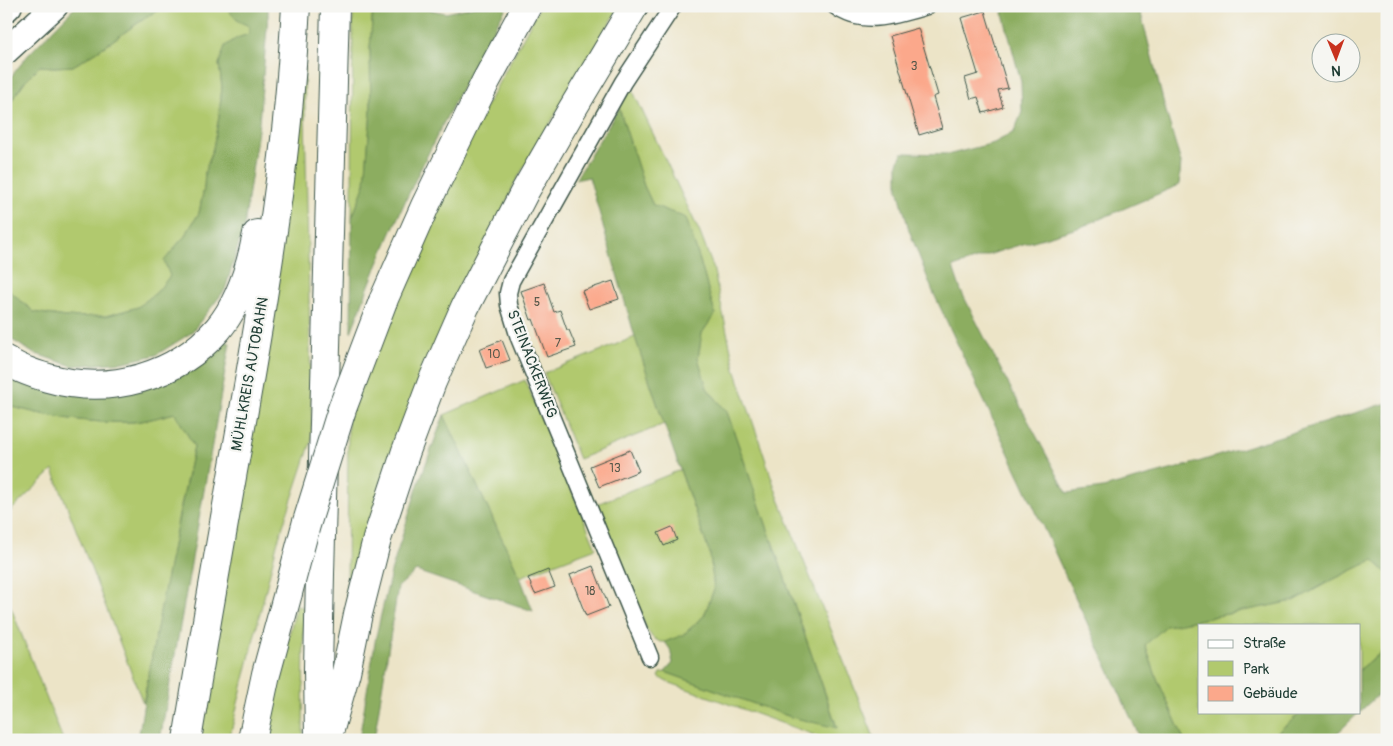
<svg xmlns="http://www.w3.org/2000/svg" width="1393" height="746" font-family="Pangolin,sans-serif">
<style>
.green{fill:#b1c96e;stroke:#688351}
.forest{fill:#8cad61;stroke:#56754a}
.building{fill:#fba88b}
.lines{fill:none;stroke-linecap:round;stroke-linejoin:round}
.minor-casing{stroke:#3e564a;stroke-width:19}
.primary-casing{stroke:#3e564a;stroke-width:28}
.motorway-casing{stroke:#3e564a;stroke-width:30}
.minor{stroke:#fff;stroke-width:16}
.primary{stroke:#fff;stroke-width:25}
.motorway{stroke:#fff;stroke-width:28}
.motorway-bridge-casing{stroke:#3e564a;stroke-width:30;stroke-linecap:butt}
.motorway-bridge{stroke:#fff;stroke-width:28}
.labels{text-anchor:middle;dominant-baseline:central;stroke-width:4.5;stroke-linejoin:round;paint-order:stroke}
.number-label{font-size:12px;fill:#56584a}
.street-label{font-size:15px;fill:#1f3d34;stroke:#f6f6f2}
</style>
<rect width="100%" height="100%" fill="#f6f6f2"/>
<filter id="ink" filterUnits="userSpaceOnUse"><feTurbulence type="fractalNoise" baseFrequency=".02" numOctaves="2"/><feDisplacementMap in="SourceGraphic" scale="10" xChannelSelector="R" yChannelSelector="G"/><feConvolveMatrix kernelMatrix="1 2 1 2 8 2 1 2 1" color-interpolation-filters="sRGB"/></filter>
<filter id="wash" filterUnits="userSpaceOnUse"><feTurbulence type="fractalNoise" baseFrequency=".0096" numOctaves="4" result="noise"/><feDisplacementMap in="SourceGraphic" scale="20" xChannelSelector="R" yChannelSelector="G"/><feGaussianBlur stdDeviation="1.12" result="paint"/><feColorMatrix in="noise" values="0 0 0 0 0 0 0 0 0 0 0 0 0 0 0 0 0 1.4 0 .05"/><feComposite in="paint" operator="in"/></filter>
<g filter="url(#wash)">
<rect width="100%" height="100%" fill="#ece4c7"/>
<g class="green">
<polygon points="166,6 230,6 229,11 249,25 249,34 237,38 219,64 222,87 219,117 213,148 205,172 204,188 199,213 185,236 176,246 170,276 157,292 138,307 106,316 65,317 34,312 6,288 6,109 25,81 40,66 54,67 73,66 96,52 151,14"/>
<polygon points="353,6 373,6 370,49 371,110 365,185 352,218"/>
<polygon points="540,6 620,6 514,184 347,605 348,419 400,292 468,140"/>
<polygon points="304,66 312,439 277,544 229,740 200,740"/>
<polygon points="631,87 700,233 713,267 735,369 777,494 875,740 828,740 665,681 659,677 661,673 665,672 791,717 837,727 727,412 707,388 698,358 702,333 715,314 700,261 686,219 653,205 644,186 619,108"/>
<polygon points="635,337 664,424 579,459 544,373"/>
<polygon points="525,380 596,548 520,577 444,415"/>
<path d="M6,405C47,417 90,424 133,422C147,421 162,416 175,413L194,446L178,519L143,703L53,470L6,515Z"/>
<polygon points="680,470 710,554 714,589 704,616 683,635 665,642 660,642 652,637 646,628 597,504"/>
<polygon points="1373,560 1387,573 1387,648 1359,670 1359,625 1199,625 1199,712 1302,712 1268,740 1184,740 1156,676 1145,644 1166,626 1294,601 1330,581"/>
<polygon points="6,595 63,740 6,740"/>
<polygon points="297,605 304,608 303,740 261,740"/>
</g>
<g class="forest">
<polygon points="76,6 166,6 151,14 96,52 73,66 54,67 40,66 25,81 6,109 6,83 29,54"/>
<polygon points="230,6 268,6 268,16 259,123 244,227 225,290 191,333 156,355 124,362 73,366 33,353 6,336 6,288 34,312 65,317 106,316 138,307 157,292 170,276 164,261 176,246 185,236 199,213 204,188 205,172 213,148 219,117 222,87 219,64 225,46 237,38 249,34 249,26 238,21 229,11"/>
<path d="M373,6H411L446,13L476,6H507C459,91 413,178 376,268C367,289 360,311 351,332L352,218L365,184L371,110L370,49Z"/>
<polygon points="1001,6 1139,6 1165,108 1181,163 1179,185 1081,227 1006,249 953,267 961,291 1002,372 1067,493 1103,488 1185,466 1387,403 1387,573 1373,560 1330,581 1294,601 1166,626 1145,645 1156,676 1184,740 1141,740 1032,503 933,292 909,230 898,189 898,163 902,153 951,154 994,143 1014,132 1022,112 1021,82"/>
<polygon points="619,108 644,186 653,205 686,218 700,261 715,314 702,333 698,358 707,388 727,412 837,728 791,717 665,672 673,663 670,649 665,642 683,635 704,616 714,589 710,554 664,424 635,337 589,177 575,180"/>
<path d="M222,340L230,343L160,740H138C153,641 173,543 194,446L175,413C162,416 147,421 133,422C90,424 47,417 6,405V371L63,392Z"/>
<polygon points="444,415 520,577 533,611 416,571 398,587 374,740 359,740 376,636 391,572 418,485"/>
<polygon points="1387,648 1387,686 1330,740 1268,740 1302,712 1359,712 1359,670"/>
</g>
<g id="blocks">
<g class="building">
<polygon points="985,11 1008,88 998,90 1003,107 983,113 978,97 971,99 965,78 978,74 961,18"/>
<polygon points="918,28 938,95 933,97 942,128 919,135 890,36"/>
<polygon points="613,281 619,299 589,309 582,291"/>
<polygon points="544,283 554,312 560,310 567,330 569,330 576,347 547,357 533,319 531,320 521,291"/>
<polygon points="502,340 510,360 486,368 479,349"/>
<polygon points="630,450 639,471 599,487 590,466"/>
<polygon points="672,527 677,540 664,546 658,533"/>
<polygon points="593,566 609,607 586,616 570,575"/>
<polygon points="548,570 555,587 535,594 528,578"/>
</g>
</g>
</g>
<g filter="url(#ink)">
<use href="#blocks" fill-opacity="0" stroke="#3e564a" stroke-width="1"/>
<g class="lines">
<g class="minor-casing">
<g id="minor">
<path d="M835,6C863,27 897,15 927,6"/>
<polyline points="650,657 519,338 509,305 508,293 511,281 623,82 673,6"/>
</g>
</g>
<g class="primary-casing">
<g id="primary">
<polyline points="6,9 9,6"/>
<polyline points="6,51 55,6"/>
</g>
</g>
<g class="motorway-casing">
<g id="motorway">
<polyline points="383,301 425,206 486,81 527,6"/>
<path d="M6,360C18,369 34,374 48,378C110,396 176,377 218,329C239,304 251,265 257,234"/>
<polyline points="319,737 318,669 320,574 335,6"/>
<path d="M187,740C202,650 217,561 233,471C252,367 270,262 283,157C289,107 293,57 296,6"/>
<polyline points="252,740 266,674 288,593"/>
<polyline points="327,740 346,672 358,614 377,539 406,451 432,382 465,307 524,193 570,113 634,6"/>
</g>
</g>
<use href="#minor" class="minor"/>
<use href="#primary" class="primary"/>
<use href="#motorway" class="motorway"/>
<g class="motorway-bridge-casing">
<polyline id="motorway-bridge" points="288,593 306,525 342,409 383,301"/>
</g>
<use href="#motorway-bridge" class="motorway-bridge"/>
</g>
</g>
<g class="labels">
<g class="number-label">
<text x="914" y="66">3</text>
<text x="537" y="302">5</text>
<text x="558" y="343">7</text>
<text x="494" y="354">10</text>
<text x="615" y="468">13</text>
<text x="590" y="591">18</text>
</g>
<g class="street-label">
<text transform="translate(532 364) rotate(69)">STEINACKERWEG</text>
<text transform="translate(250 374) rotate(-80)">MÜHLKREIS AUTOBAHN</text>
</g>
</g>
<rect width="1393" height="746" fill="none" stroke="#f6f6f2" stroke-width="25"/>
<rect x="1198" y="624" width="162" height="90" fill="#f6f6f2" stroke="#a0aca6"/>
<rect x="1208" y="640" width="25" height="8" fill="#ffffff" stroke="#a0aca6"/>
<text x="1243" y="648" font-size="15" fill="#1f3d34">Straße</text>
<rect x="1208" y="661" width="25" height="15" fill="#b1c96e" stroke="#a0aca6"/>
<text x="1243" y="674" font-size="15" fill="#1f3d34">Park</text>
<rect x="1208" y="686" width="25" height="15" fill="#fba88b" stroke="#a0aca6"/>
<text x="1243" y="698" font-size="15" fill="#1f3d34">Gebäude</text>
<g transform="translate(1336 58) rotate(179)"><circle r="24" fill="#f6f6f2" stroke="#a0aca6"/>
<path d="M0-4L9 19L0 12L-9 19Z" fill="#c8321e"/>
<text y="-8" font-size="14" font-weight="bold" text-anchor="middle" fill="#1f3d34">N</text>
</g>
</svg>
